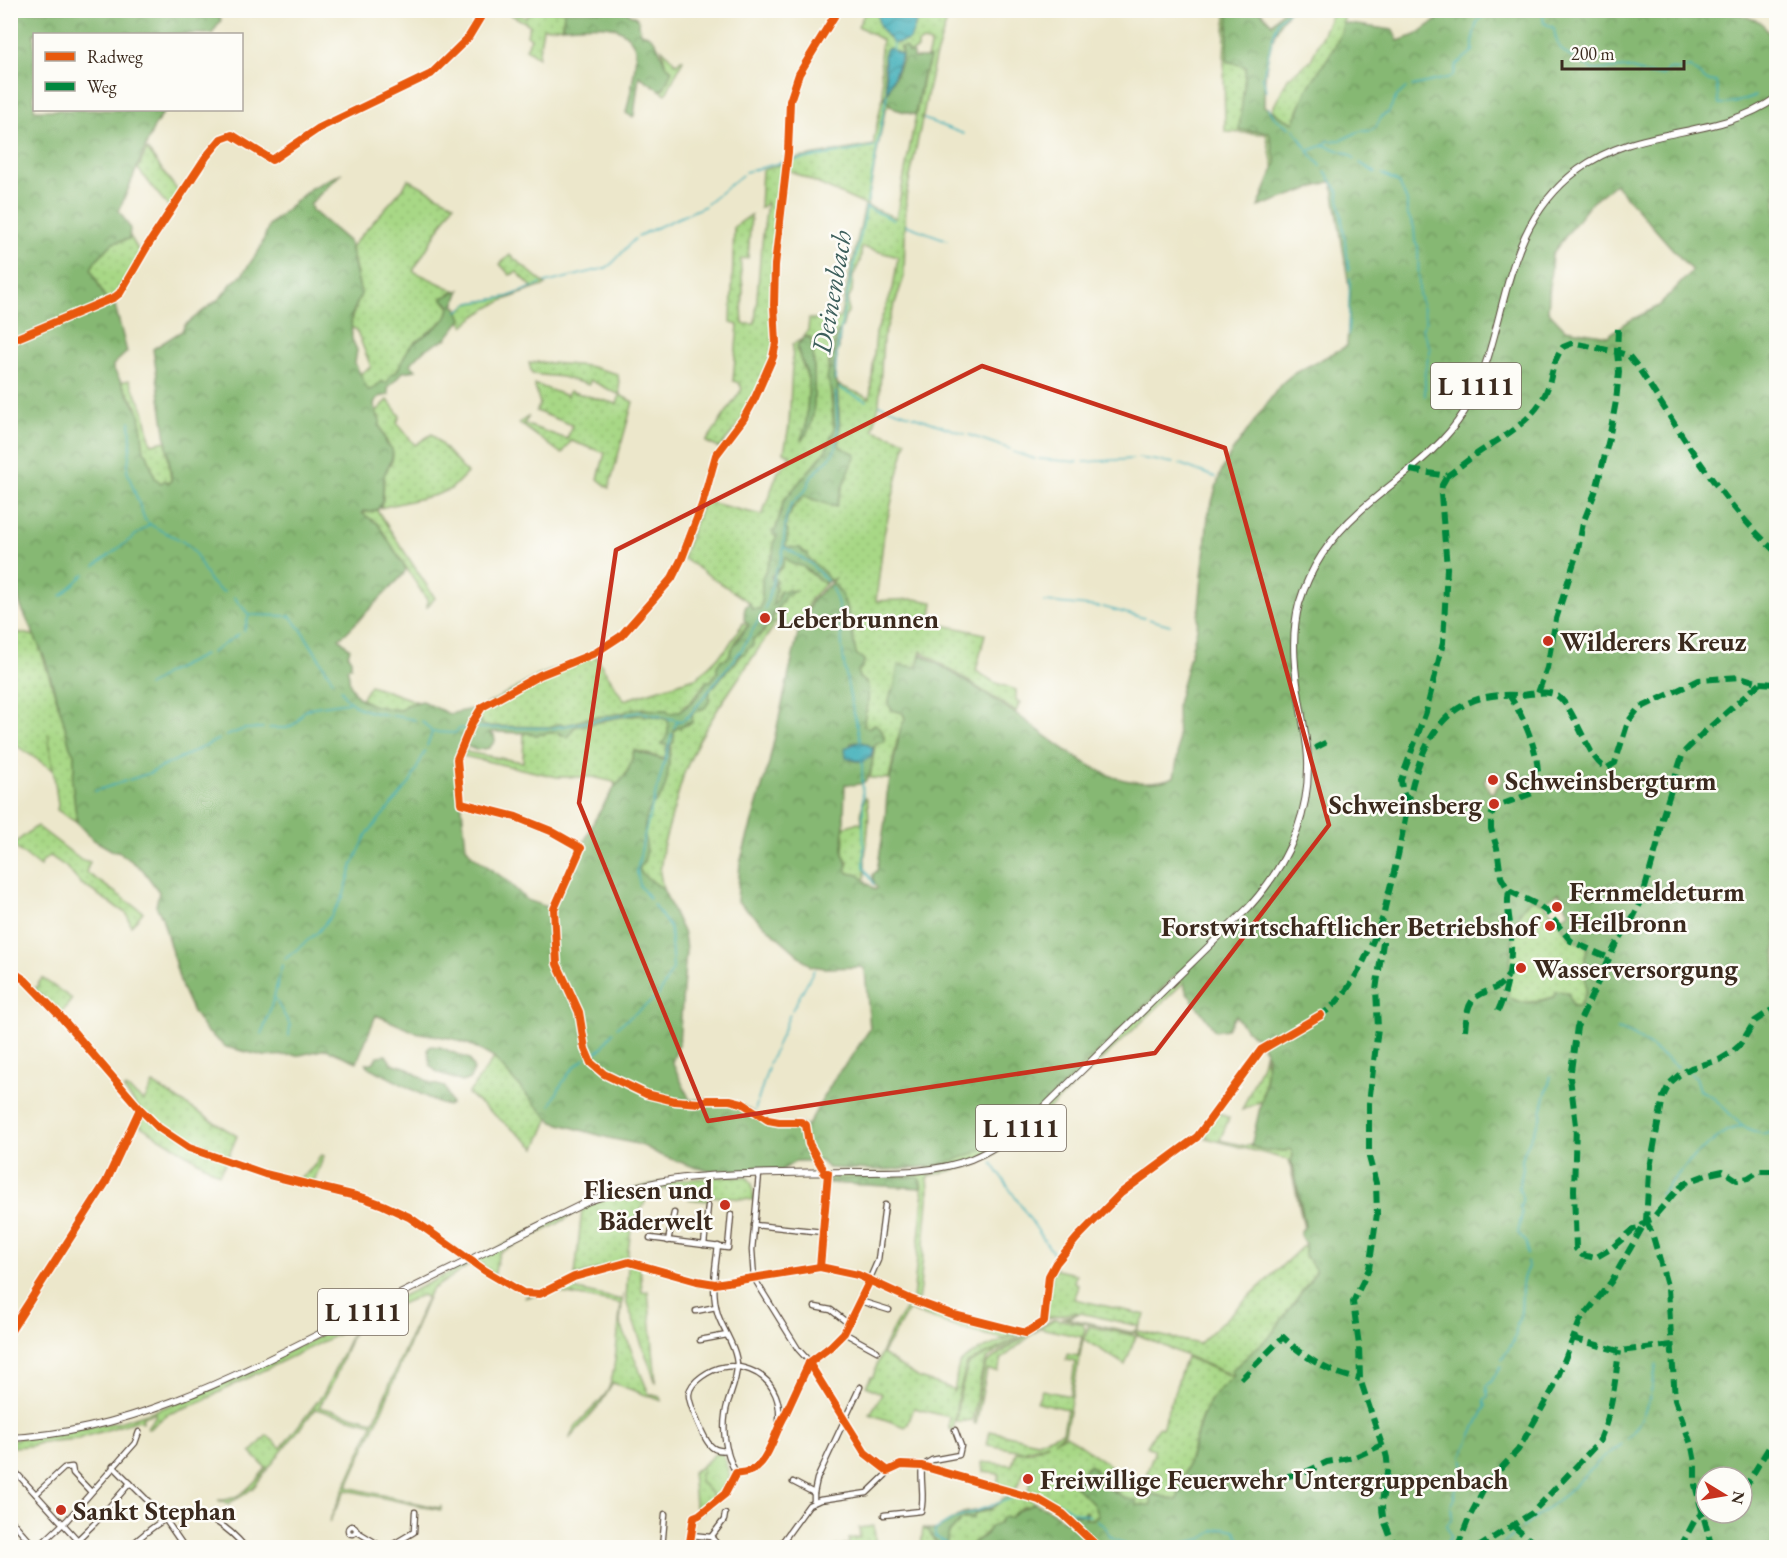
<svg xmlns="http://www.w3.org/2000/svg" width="1787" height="1558" font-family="'EB Garamond',serif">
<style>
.grass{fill:url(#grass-dots);stroke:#728152;stroke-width:1.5;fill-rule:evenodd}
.forest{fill:url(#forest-crowns);stroke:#607148;stroke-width:1.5;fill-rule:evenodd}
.park{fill:url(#park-crowns);stroke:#728152;stroke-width:1.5}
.water{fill:url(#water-waves);stroke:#3d6c6c;stroke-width:1.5}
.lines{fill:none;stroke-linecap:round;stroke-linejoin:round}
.stream{stroke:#3fafb9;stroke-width:1.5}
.minor-casing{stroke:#564638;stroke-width:7}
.major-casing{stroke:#564638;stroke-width:8}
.minor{stroke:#fff;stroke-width:4.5}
.major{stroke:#fff;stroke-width:6}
.quiet{stroke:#00873e;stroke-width:6;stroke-dasharray:12 6;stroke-linecap:butt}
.cycleway-casing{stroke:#fdfcf7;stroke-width:11}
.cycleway{stroke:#e8590c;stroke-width:8}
.marked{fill:none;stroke:#c8321e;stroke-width:4.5;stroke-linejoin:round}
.poi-dot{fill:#c8321e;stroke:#fdfcf7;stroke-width:2}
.labels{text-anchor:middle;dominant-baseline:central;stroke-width:5;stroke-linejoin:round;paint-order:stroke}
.shield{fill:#fdfcf7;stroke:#75695f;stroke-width:1.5}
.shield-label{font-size:26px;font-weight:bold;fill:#3b2a1e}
.poi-label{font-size:27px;font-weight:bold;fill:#3b2a1e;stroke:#fdfcf7;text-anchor:start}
.water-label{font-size:28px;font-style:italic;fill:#3d5f5c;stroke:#fdfcf7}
</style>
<defs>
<pattern id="grass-dots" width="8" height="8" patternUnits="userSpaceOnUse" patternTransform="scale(1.5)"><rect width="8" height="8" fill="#a8d886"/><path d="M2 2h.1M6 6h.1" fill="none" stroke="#92ba73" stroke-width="1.8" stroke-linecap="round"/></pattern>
<pattern id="forest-crowns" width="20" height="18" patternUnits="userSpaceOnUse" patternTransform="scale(1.5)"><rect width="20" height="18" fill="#86b873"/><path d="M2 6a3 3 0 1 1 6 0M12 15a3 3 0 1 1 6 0" fill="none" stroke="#6f965e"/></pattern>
<pattern id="park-crowns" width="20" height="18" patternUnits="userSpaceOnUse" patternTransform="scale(1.5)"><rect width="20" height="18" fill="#a8d886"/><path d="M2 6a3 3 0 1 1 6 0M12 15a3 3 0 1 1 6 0" fill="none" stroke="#92ba73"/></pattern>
<pattern id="water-waves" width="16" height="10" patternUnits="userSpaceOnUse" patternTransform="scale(1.5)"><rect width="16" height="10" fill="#3fafb9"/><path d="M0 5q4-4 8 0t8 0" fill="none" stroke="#368f96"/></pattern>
</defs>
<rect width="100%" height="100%" fill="#fdfcf7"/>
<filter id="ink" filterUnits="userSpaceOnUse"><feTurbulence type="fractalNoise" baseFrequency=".0167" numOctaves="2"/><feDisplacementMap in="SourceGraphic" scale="12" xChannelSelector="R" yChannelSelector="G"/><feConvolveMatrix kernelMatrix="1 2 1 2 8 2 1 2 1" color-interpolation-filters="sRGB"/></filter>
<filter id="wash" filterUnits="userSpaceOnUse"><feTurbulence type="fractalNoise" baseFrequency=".008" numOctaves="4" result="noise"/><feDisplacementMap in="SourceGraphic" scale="24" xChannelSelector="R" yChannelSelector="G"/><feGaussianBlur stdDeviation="1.35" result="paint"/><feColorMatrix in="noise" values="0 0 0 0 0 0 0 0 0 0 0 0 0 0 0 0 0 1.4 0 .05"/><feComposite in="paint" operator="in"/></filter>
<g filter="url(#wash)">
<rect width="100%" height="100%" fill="#ece7cb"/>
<g class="grass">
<polygon points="1229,10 1227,61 1246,66 1240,130 1269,132 1276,163 1274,170 1266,134 1225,132 1224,60 1226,11"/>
<polygon points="504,11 514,11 526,18 531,11 564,11 563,27 543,28 538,57 526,49 531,38 527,35 530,25"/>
<path d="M866,11H879C875,25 884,33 894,43C910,42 911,40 915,25C917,18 920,18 920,11H950L934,62L906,197L904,277L883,338L879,405L873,430L906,441L884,534L876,601L915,599L933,602L930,622L985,634L976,671L994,682L1016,690V700L1020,702L1016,712L921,651L917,667L899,665L903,713L905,719L897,741L889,779L870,778L875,746L877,743L884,742C886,735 881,728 875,724L868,728L864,726V713L868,700L867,683L859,678L858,672L864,663V660L856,654C851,629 850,600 832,582L836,577L830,581L807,558L808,555L800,548H785C784,525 786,511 804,496L836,507L842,488L856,454L839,447C837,435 840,421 839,409C839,400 836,394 838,385L870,398L876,333L893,288L898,257L862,247L860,262L853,276L852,292L848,300V313L845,317L842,328L837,333L828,365L834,430L825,452L784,500L774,535H777L774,542L773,554L762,578V602L760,609H752L750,603L683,558L703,501L762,515L778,472L791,456L784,452L789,426L793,344L800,340L797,350L809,382L806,425L802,439C805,435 808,431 810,427C815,413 816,348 810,337L804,336L808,330L809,319L840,318L865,205L786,169L783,183L774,265V305L776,342L755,398L744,418L719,448L706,442L742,389L739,383L733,381L738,325L731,323L734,227L751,215L748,258L741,259C739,270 744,283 743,294C742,304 742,313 743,324H755L760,259L767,203L760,208L762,170L786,163L787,160L874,145V138L883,96L880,57L882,40L858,26ZM923,41L931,43L927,58L928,57C929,61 928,70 924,73L896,218L867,206L885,110L890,104L888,103C887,86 881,67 885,50L889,48L902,55L900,48L910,53L918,49V44Z"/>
<polygon points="1333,11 1345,11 1342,33 1298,111 1295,123 1283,118 1272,110 1288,78 1311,60"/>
<polygon points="662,49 677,64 682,59 683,60 666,94 660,90 664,88 672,70 665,64"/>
<polygon points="147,149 180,194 171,210 138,169"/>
<polygon points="408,179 454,204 413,271 456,291 442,298 450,308 445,319 410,347 396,373 387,383 380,382 373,389 368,391 359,374 371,367 356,329 351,328 352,317 361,294 351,247 404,187"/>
<polygon points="130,236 141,255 113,298 106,300 91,269 96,260 113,243 129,239"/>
<path d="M510,255L546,285C517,295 486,304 464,326L460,321L462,319L458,311L470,303L507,297L533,288L517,272L510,275L500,264Z"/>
<polygon points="539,362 588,366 618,374 620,395 633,402 609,488 598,479 605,453 571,441 562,454 519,423 529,416 524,424 567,439 572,425 536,411 540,404 534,384 567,396 569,391 617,404 620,395 590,380 589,385 562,377 532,374 529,363"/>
<polygon points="129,380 144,410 151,444 166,441 171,481 162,484 155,478 147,454 144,453 137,407 121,382"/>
<polygon points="388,400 400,416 397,423 415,445 432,434 467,473 451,489 436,495 380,508 383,501 384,475 392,461 393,455 380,426 379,417 376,412"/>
<polygon points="377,510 435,598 427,607 427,600 378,524 362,513"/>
<path d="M785,557L792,563L802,566L816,578L826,584L811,598L801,626L798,630L778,620L719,707L699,740L684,773L663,847L660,873L663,889L642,874L639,869L644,860V827L647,811L650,806L658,800L666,776L674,731L677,728L692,723V713C705,706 708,708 710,690L747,648L753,639L761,635L769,625L786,594L796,590L790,591L788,589L785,592L780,590L778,600L773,605L776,590L774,583L775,579L772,580L771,578L782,567Z"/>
<polygon points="743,623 749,624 739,635 729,656 717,666 717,673 711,681 707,681 690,703 684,706 680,711 673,714 663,709 653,711 643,708 599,718 589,718 567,725 558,724 549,727 503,727 484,726 481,724 478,714 482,707 540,675 594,654 624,700 698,677 727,648"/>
<polygon points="10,631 36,636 63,719 70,747 74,754 74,770 72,781 77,823 57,810 58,805 48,733 53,770 11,742"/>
<polygon points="370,685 418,702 406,705 400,710 376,707 361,699"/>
<path d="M625,716C640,715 655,715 668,720C668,729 672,739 662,743L667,745L665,759L634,750C631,763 627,778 615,786L614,782L593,777H557L459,755L463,745L467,752L471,753L523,762L524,732L535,735L557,732L561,736L570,735L574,727Z"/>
<path d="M865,797L867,799C871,818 867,837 865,857C865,865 866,872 864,881L859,875L848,873L846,870L848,862L843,854L844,827L858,822L862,823L861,811Z"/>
<polygon points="37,826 80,859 90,862 86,872 143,912 131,926 127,914 80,883 66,867 50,856 43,861 40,867 12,845"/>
<path d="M1532,899L1545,904L1571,939L1588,947L1585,957L1586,992L1579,1006H1574L1554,997C1538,1001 1522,1007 1507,996C1512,969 1507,915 1532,899Z"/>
<polygon points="1181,977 1185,984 1184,983 1182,984 1016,1140 979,1164 928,1176 929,1190 920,1288 918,1301 913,1299 923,1198 921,1182 917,1177 864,1177 828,1181 829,1174 921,1173"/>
<polygon points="42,978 72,999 60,1015 35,989"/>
<polygon points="1265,1051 1265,1062 1267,1065 1262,1101 1242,1110 1262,1064"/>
<polygon points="494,1058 532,1101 549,1118 536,1148 468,1094"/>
<polygon points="153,1084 237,1136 226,1162 219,1174 134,1122 140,1109 124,1090 126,1088 144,1101"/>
<polygon points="1217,1112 1229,1118 1220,1140 1246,1146 1251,1144 1252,1147 1286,1151 1289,1149 1292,1151 1293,1154 1291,1163 1304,1220 1304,1228 1289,1160 1206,1138 1207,1136 1202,1133"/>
<path d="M321,1155L324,1156L312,1186L291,1181C307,1176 313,1168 321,1155Z"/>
<path d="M717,1177H747L752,1183L754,1200L710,1196L709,1201L689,1199V1185L650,1192L631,1230L627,1258L625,1261L575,1276L582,1209L557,1224L499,1253L494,1276L476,1262L484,1255C540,1227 595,1195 658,1183C677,1179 698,1179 717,1177Z"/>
<polygon points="1305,1244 1305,1252 1315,1269 1315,1273 1271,1335 1231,1371 1234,1373 1233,1376 1136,1334 1139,1331 1199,1344"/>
<path d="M471,1262L467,1267L431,1290L382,1410L347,1487L430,1506L439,1508L441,1506V1510L346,1490L329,1522L373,1424L315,1409L253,1488L242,1496L229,1503V1505L218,1500C239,1502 254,1483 266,1468L251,1453L267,1435L281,1448L324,1393L351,1335L353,1328H351L235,1384L201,1402L168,1414L149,1429L147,1427L155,1417V1413L142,1417L143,1422L139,1420L78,1439L43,1442L30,1446L11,1447L10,1440L119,1422L166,1407L220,1385L332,1330L353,1325L352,1321ZM422,1295L427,1297L374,1421L319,1407L333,1383L357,1322Z"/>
<polygon points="630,1263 640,1265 642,1292 648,1291 656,1383 626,1301 628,1265"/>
<path d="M1055,1267L1057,1270L1076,1274L1074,1282L1078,1284L1074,1299L1146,1315L1136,1332L1132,1334L1062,1318L1078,1313L1076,1312L1047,1318V1288ZM1080,1313L1138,1326L1137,1330L1131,1332L1067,1318Z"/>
<path d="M560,1286L622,1300L623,1294L620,1322L649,1394L660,1397L662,1401L613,1383L601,1403L570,1438C572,1424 598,1406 607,1392C616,1376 618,1325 621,1304L552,1291L524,1298L527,1296L543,1294Z"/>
<path d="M912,1301L958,1317L1019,1331L1004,1339L961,1329L909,1310L882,1354L919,1378L953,1389V1393C957,1385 955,1374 959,1366C965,1352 1005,1342 1020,1332L1023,1333L1001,1347L967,1363L957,1401L954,1427L952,1430L949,1429V1417L914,1408L908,1424L905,1427L870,1414L882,1394L866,1386L871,1377H873C880,1352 895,1321 912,1301Z"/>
<path d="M1055,1319L1083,1324L1085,1329L1065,1433L1054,1441L1066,1435L1138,1485L1143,1483L1154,1453V1450L1147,1446L1158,1427L1162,1428L1186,1357L1233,1377L1209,1401L1200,1421L1177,1500L1152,1494L1151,1505H1137L1120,1496L1113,1488L1102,1482L1094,1468L1086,1467L1074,1485L1093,1504L1098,1515L1089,1520L1086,1519L1087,1512L1081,1515L1073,1513L1068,1517L1050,1503L1027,1494L1033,1476L1024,1472L1015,1491L997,1485L999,1474L983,1472L982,1462L1012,1465L1016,1452L1032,1451L1049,1443L1023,1451L987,1445L990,1431L1037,1442L1063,1432L1067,1409L1037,1402L1042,1390L1070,1396L1075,1362L1066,1360L1067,1354L1078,1356L1082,1337L1040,1328L1002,1359L998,1371L987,1370L976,1424L974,1423C977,1410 981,1373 987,1363C991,1358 1047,1322 1055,1319Z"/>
<polygon points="1088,1326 1136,1336 1125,1365 1085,1340"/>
<path d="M1029,1333C1017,1344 1001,1348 989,1357C980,1365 976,1407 972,1420L956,1422L959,1398L968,1364Z"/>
<polygon points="701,1467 703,1472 700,1481 716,1499 698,1515 696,1515 692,1472"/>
<path d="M1012,1495L1030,1499L1034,1503L1030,1506L1022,1507L1010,1518L1004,1517L999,1523L991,1526C986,1535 976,1538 973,1547L945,1548L949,1533L962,1519H973L975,1513L987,1511L1001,1502L1002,1499Z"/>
<polygon points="874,1526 876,1547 834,1547 849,1544 849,1539 860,1537 859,1528"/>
<polygon points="923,1528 929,1531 933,1539 941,1548 878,1548 878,1545 921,1547"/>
</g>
<g class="forest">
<path d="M1728,10L1761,22L1776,44V1547H973L974,1542L985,1535L991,1526L999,1523L1002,1517L1010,1518C1019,1506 1026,1510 1034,1503L1048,1509L1065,1521L1070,1514L1081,1515L1085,1511L1086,1519H1093L1098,1515L1093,1504L1074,1485L1089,1465C1096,1468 1097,1474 1101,1480C1107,1488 1126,1501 1136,1500L1137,1505H1151L1152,1494L1177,1500L1204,1411L1215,1393L1233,1377L1234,1374L1231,1371L1271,1335L1315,1273V1269L1305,1255V1244L1300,1235V1232L1305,1226L1304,1220L1294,1169L1291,1161L1293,1156L1292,1151L1289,1149L1286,1151L1263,1150L1251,1146L1265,1086L1267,1056C1263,1038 1242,1031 1236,1015L1227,1029L1215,1031L1186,991L1184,982L1178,973L1027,1121C961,1173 908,1172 828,1168L821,1161H796L782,1170H709L697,1168L660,1155L642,1145L609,1138L553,1122L532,1101L494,1058L473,1046L454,1039L415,1032L376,1015L357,1062L326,1049L300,1055L264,1056L226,1047L205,1030L193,1012L182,988L162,917L156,906L159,892L143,870L118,851H113L92,839L77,823L72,781L74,770V754L70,747L63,719L45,659L21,607L11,570L14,562L10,547V11H218V15L221,20L212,34H34V110H165L154,127L119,211L130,228L129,239L113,243L96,260L91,269L106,300L113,298L127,352L113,365V368L140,415L144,452L147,454L155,478L161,483L165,480L168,483L171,481V474L153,349L182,331L185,325L221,297L232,283L242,275L260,249L269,225L311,188L342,173L310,204L312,210L349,242L361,294L351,317L352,339L357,350L355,363L368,390L373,389L381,382L387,383L392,373H396C401,365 405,353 410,347C421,335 450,324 450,306L442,298L460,290L454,306L457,307L462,319L446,339L425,349L410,364L416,370L403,372L388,388L389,395L379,397L374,403L376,414L380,420V426L387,445L392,449C394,460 389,463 385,473C381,484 385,497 380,508L372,512L363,511L362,513L378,524L406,569L403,575L346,633L339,638L350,649L348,655L351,660V666L347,668C350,674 348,681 351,686C358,706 383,708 400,710L406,705L422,701L449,714L481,707L478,713L481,724L484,726L549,727L558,724L567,725L589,718L624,713L630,709L667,710L669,713C685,714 700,694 707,681H711L717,673V666L722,659L725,660L729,656C732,645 741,635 749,625L744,620C745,614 742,607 750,603L752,609H760L762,602V578L773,554L774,542L777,536L773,535V531L776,529L784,500L825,452L834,430L832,392L827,378L837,333L840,331L839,348L835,355L837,358L834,365V380L838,384C836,398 839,414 840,428C840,435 838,440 840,447L856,454L842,488L836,507L804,496L791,509V514L787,518L785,528L788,531L786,547L800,548L804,553H808V558L824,572L830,581L824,583L802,566L792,564L785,557L782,567L771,576L772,580L775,578L777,581L774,583L776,589L773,605L778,600L780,590L785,592L788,589L790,591L797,590L786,595L772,617L774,622C765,626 763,635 753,639V646L747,649L745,654H740C738,664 728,668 722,676C718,682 717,685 710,690L709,702L705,708L692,713V722L677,728L674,731V742L670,745C669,758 669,774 665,787C660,804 648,802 645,824C642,844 654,847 639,869L642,874L663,889L684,934L686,950L679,1043L672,1062L690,1100C711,1099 732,1099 750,1110C756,1114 760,1119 766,1122C779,1127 794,1125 808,1125L837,1074L849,1060L870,1029L865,970L862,967L825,968L811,966L737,901L740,863L769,763L798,633L802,628L812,600L832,582C850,600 851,629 856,654L864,660L863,666L858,672L859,678L867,683C872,697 864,711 864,726L868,728L875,724C881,728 885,734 884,742L877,743L874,746C871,769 874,789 845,784L843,854C849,864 845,869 848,873L859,875L875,890L877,888L873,879V874L877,871L885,821L887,794L901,727L905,719L903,713L892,710L888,704L891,692L894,689L898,665L917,667L921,654C953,672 984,693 1015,713C1046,735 1076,761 1111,776C1128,783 1158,785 1174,777L1178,755L1177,704L1197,629L1208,516L1220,474L1230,455L1281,384L1293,374L1347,346L1350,293L1332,181L1258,207L1276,163L1269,132L1239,130L1246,67L1227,61L1229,11H1260L1272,24L1282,11H1289C1267,36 1264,73 1264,106L1283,118L1294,123C1298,112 1302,99 1308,88C1320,66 1339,49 1343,23L1393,30L1398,41L1416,35L1449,11ZM1615,184L1692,271L1659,306L1625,323L1608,336L1565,329L1548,311L1552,254L1591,203ZM636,715L653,716L668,720C668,732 669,736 661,744L667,745L665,760L634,751C631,764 627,778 615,786L594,821L553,909L527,900L506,880L472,855L466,847L457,760L463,745L476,750L489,748L495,741L494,735L489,733L493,732L528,733L535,735L557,732L568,738L574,727L600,722L601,720ZM858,742L865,743L873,748L871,757L862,762L851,760V743ZM1493,772L1499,773L1503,780L1492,793L1489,791L1484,780ZM1559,892L1569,912L1557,920L1544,903ZM1532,899L1545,904L1571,939L1588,947L1585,957L1586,992L1580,1006H1573L1568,992L1555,991L1554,997C1538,1002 1522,1007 1507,996C1512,969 1507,915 1532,899ZM1706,1477H1742V1513H1706Z"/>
<path d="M564,11H625L636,17L639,22L640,33C663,35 658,63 672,70L664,88L660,90L639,76L634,116L632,117L626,113C629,100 638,60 635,48C632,38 620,28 611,27C595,24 579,26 563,27Z"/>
<polygon points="901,47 905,47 909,53 913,52 913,58 930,58 926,71 923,73 915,115 895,109 883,98 887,94 902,60"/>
<path d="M804,337L811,338C814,359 817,408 810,427C808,431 805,436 802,440L801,439L806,425L809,382L797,346Z"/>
<polygon points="430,1046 440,1047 469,1059 474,1070 470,1079 462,1082 437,1072 430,1065 428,1049"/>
<polygon points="386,1055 391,1063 405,1067 430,1083 445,1087 451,1104 448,1106 438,1103 367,1066 366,1063 373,1063 378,1056"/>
<polygon points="864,1177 917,1177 920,1179 921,1188 828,1183 828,1181"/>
<polygon points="991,1508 991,1510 975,1513 973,1519 962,1519 949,1533 945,1547 941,1547 933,1539 929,1531 923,1528 936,1530 963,1513"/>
</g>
<polygon class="park" points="716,1453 723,1454 730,1477 722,1494 716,1499 700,1481 700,1474 703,1472 701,1467"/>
<g class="water">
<path d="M879,10L920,11C920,18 917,18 915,25C911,40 910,42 893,43C884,33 875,25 879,10Z"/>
<polygon points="889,48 902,55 887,94 884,53 885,50"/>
<polygon points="858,742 865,743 873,748 871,757 862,762 846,758 845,748"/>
</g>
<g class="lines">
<g class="stream">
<path d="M1545,10L1543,18L1544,23L1554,28C1557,58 1574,56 1593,70L1628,68L1652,75H1663L1669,69L1677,70L1690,67L1706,80L1716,82L1719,104L1734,103L1755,96"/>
<polyline points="892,51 893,43"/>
<polyline points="1412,86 1451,77 1454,74 1456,65 1473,51 1473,37 1477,22 1489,10"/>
<polyline points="1266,91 1263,77 1272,40 1278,20 1290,10"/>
<polyline points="1269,108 1274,117 1290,128"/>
<polyline points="924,119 964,134"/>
<polyline points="1294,129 1306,148"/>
<polyline points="1324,145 1349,154 1355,159"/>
<polyline points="790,161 875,147"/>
<polyline points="1360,163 1376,173"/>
<polyline points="1321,166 1308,151 1324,145 1328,141 1341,140 1360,131 1370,131 1376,127 1382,116 1388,113 1396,97 1406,88"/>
<polyline points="745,172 783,162"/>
<polyline points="1325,172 1338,191 1349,270"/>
<polyline points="1382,174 1399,183 1407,201 1407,213 1414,227 1415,242 1418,246 1419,294 1426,321 1422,329 1430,348 1425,373 1425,396"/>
<polyline points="867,203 887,94"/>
<polyline points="707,204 742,175"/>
<polyline points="865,207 894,220"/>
<polyline points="906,225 947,240"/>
<polyline points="638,236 705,206"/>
<path d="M545,283L606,268C618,261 624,248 635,239"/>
<polyline points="458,311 470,303 507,297 541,284"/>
<polyline points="1348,335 1350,278"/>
<path d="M835,381C837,324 855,266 866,209"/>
<polyline points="839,388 867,401"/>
<polyline points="880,405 910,415"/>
<polyline points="913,416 965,434"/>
<path d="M130,421L131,442L127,471L145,520C158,533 178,535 190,547C203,560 204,584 224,592"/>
<polyline points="969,435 1010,449"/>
<polyline points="1013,452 1035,459"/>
<polyline points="1138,458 1174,463"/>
<polyline points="1039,459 1078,462"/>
<polyline points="1084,462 1133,459"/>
<polyline points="1180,464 1215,477"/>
<polyline points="784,547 810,563 827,581"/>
<polyline points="95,566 149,525"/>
<path d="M831,587C842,607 840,624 842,646C845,679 853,711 861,742"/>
<polyline points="61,596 85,574"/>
<polyline points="234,597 249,615 290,616 301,629 333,681"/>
<polyline points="1045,602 1100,607"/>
<polyline points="1103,607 1144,618"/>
<polyline points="765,609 775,573 782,557 786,518 791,504 805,491 812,476 832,455 836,448 838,434 836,392"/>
<polyline points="1148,619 1170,625"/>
<polyline points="244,631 249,615"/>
<polyline points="211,653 239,634"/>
<polyline points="148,686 165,674 204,655"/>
<path d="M341,689C351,717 392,713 415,720"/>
<polyline points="422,721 432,732 455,733 459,729 466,728"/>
<polyline points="269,728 287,728 296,723 304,711 314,707 348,702"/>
<polyline points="472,728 553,728 640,712 681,721 689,716 742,649 762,614"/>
<polyline points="674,728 677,721"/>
<polyline points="226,736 244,729 263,728"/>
<polyline points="427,746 432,733"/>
<polyline points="862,762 864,867 874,884"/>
<polyline points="95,791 150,773 219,739"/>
<polyline points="650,899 640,886 637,871 644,836 672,734"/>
<polyline points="285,959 318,932 331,916 343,897 353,864 367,834 410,783 425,751"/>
<polyline points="275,999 290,1025 289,1036"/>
<polyline points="792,1010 814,970"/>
<polyline points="617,1027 658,996 673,969 670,928 653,904"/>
<path d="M1617,1029C1642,1035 1657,1054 1678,1067"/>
<polyline points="262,1034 274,997 282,965"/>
<polyline points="590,1056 601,1049 613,1032"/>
<polyline points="769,1064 790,1014"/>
<polyline points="1690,1073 1696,1077 1700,1090 1713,1097 1742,1126"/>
<path d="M551,1105C559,1088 568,1069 585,1059"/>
<polyline points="755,1110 768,1068"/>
<polyline points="992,1163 1055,1256"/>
<polyline points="1660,1195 1693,1157 1726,1131 1742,1126 1762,1134 1776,1130"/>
<path d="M1527,1255V1243L1518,1233L1522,1214L1520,1207C1524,1201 1522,1194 1519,1187L1523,1169L1522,1161L1524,1152L1541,1117C1540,1110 1549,1085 1551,1076"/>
<path d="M1502,1360C1508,1347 1518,1341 1516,1324C1527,1311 1516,1284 1528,1268L1527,1261"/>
<path d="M1627,1439C1646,1420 1653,1390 1656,1364"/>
<polyline points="1058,1502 1072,1511 1090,1516"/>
<polyline points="1097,1520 1106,1528 1109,1536 1131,1548"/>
<polyline points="1522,1528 1567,1493 1598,1462 1622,1444"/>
<path d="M1446,1544L1451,1536L1447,1526L1452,1517L1451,1506L1455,1498L1454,1492L1464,1469L1462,1455C1470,1439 1477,1422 1486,1407L1484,1401L1488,1397L1486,1386L1491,1382L1501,1366"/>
<polyline points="946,1548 945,1542 935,1537 935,1530 954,1519 1012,1498"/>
<polyline points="1176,1548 1183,1543 1202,1539 1214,1531 1225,1528 1235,1530 1244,1548"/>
<polyline points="1498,1548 1517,1532"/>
</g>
</g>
</g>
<g filter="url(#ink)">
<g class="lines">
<g class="minor-casing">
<g id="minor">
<polyline points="759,1174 752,1250 754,1278 798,1349 808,1360 865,1453 888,1471"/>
<polyline points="754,1225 823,1232"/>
<polyline points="650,1238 728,1248 731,1215"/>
<polyline points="668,1241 674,1213"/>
<polyline points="704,1245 708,1206"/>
<path d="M718,1246C715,1268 711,1293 718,1315C724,1332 737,1348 737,1366C737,1378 732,1390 728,1402C721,1425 724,1451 736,1473"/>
<polyline points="820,1267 828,1173"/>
<polyline points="675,1274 715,1284 824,1267 858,1275 910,1299"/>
<polyline points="860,1301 889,1310"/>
<polyline points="815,1307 831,1310 849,1324"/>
<polyline points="696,1311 716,1307"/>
<polyline points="844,1333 877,1351"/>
<polyline points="700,1340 727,1335"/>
<polyline points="809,1363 830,1347 844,1333 860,1301 878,1260 885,1205"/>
<path d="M727,1450C721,1451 714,1450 710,1445C704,1439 688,1402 689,1394C690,1381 711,1369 723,1367C732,1365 742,1367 750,1370C803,1390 775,1477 736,1473"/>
<polyline points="10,1466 85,1548"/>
<polyline points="113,1466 163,1516 185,1548"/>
<polyline points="922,1466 932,1460 959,1455 961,1446 955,1430"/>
<polyline points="793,1482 814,1493"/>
<polyline points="726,1492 736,1473"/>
<polyline points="36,1494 64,1468 72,1467 73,1473 91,1492"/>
<polyline points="814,1502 814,1493 817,1479 860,1387"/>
<path d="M884,1515L921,1511C925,1496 920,1481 922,1466"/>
<polyline points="10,1519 36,1548"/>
<circle cx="352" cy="1530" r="4"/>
<polyline points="356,1531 376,1543 379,1548"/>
<polyline points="691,1535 711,1537 721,1548"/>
<polyline points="711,1537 724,1520 725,1514"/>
<polyline points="663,1544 690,1546"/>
<polyline points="37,1548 67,1520 135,1443 139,1432"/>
<polyline points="69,1548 95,1523 130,1483"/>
<path d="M128,1548C142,1536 160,1519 178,1514C204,1507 231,1530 246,1548"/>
<polyline points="387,1548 414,1532 415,1512"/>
<polyline points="662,1548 665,1514"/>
<polyline points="689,1548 694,1517"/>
<polyline points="778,1548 809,1505 820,1500 867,1493 895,1466 912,1464 934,1469 1046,1503 1066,1517 1099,1548"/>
</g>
</g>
<g class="major-casing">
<g id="major">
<polyline points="10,46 13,10"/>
<path d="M10,1438C131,1432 238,1375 343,1322C425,1282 507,1241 589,1201C623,1189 658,1180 695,1177C746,1172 798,1173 850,1172C891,1172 932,1174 971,1159C993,1150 1011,1137 1029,1122L1249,907C1285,867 1308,822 1308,768C1309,748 1304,729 1301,710C1295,675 1290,638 1299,604C1310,567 1332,536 1360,511C1395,479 1438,454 1464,412C1512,332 1494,233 1578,170C1641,123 1715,141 1776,98"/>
</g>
</g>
<use href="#minor" class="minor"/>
<use href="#major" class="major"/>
<g class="quiet">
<path d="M1618,329L1617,352L1629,356L1637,366C1680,431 1718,499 1776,552"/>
<path d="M1410,470L1447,476C1458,468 1469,459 1481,451C1503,437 1530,422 1543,398C1553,381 1550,365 1563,347L1573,343L1617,352L1619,372L1616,401L1609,439L1596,490L1583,523L1578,550L1556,619L1547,668L1538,693"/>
<polyline points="1760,683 1702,734 1683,753 1662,818 1657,846 1641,902 1633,918 1615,946 1577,1027 1570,1078 1576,1125 1574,1190 1576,1249 1582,1255 1595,1258 1612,1248 1634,1229 1640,1228 1646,1221 1652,1219 1676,1191 1687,1182 1709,1174 1723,1171 1737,1180 1748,1178 1759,1171 1776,1171"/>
<path d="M1508,694C1523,713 1549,772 1533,793L1500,805L1495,808L1491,816V829L1497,848L1501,877L1509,891L1538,905L1547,912L1571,941L1609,958"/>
<polyline points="1315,748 1327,742"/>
<polyline points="1408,804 1402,789 1401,780 1426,712 1443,643 1447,568 1441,494 1442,485 1447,476"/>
<path d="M1383,923V943L1376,990L1378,1028L1369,1103V1157L1376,1183L1377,1214L1369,1269L1353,1302L1359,1345L1360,1379L1382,1445C1396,1467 1378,1492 1383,1516C1384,1521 1386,1525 1388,1530C1391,1539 1393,1542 1401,1548"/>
<path d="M1498,1011C1509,987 1512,960 1511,933C1510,919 1506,906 1509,891"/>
<path d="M1318,1017C1352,996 1368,953 1383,917C1388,893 1395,870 1400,846C1413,776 1424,690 1516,695C1529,696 1543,689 1556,695C1575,705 1589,764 1607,768L1615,763L1628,722L1638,709L1699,680L1740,677L1760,683L1776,684"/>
<path d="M1465,1030C1466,1020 1467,1003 1476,997C1490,987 1495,994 1508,976"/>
<polyline points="1646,1221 1652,1233 1668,1289 1675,1400 1692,1447 1695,1462 1695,1485 1712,1548"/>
<polyline points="1572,1338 1619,1351 1672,1345"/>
<path d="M1241,1379L1283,1337C1305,1358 1330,1374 1360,1379"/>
<polyline points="1270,1480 1306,1472 1327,1462 1355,1457 1382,1445"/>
<polyline points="1742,1488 1747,1484 1776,1436"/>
<polyline points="1513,1526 1540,1548"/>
<path d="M1413,1548C1424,1545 1437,1539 1446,1548"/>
<polyline points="1457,1548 1469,1518 1483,1491 1491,1479 1518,1450 1553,1389 1580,1321 1611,1282 1646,1221 1649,1173 1663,1097 1670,1083 1679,1075 1691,1068 1719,1060 1731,1053 1740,1045 1755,1021 1770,1011 1776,1010"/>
<path d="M1477,1548L1532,1513L1599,1442C1612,1413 1615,1382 1619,1351"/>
<polyline points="1680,1548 1696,1518 1706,1511"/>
</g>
<g class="cycleway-casing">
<g id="cycleway">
<polyline points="10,341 115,297 120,293 148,245 206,157 221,139 232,135 272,160 319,128 431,74 468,38 485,10"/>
<polyline points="10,970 25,980 60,1016 140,1109 159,1128 189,1148 265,1174 364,1198 383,1205 409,1217 484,1270 523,1293 540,1294 574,1277 629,1262 697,1281 715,1284 820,1267 858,1275 910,1299 954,1315 1026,1333 1044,1322 1049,1276 1056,1263 1077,1238 1121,1193 1197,1137 1261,1050 1321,1015"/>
<polyline points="822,1167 809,1144 806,1125 801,1122 779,1122 768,1120 742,1103 730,1100 707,1100 699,1103 675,1101 646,1094 604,1074 591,1063 585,1049 579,1012 557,964 554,909 581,848 551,831 516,817 461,803 457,759 472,723 482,707 540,675 595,653 621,636 672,578 682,558 702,505 716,455 744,418 755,398 773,357 776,343 774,305 775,265 788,152 790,101 799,74 838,10"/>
<polyline points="820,1267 828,1173 824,1173"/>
<polyline points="10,1332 106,1182 140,1109"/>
<polyline points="809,1363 865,1453 888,1471 901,1465 922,1466 1039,1500 1063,1514 1099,1548"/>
<path d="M689,1548L694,1517L699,1515L725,1494L736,1473C768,1476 772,1435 785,1415L809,1363L830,1347L844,1333L870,1280"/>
</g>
</g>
<use href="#cycleway" class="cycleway"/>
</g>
</g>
<path class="marked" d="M982,366L1225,448L1329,825L1155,1053L708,1121L579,803L616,550Z"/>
<g class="poi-dot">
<circle cx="765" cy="618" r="6"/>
<circle cx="1548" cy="641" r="6"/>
<circle cx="1493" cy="780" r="6"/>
<circle cx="1494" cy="804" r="6"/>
<circle cx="1557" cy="907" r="6"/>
<circle cx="1550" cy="926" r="6"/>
<circle cx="1521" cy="968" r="6"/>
<circle cx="725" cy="1205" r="6"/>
<circle cx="1028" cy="1479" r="6"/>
<circle cx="61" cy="1510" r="6"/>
</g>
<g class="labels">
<g class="shield">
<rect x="1431" y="363" width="90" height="46" rx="4.5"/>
<rect x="976" y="1105" width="90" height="46" rx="4.5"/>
<rect x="318" y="1289" width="90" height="46" rx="4.5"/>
</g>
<g class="shield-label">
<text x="1476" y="386">L 1111</text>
<text x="1021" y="1128">L 1111</text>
<text x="363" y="1312">L 1111</text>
</g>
<g class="poi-label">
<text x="777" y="618">Leberbrunnen</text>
<text x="1560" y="641">Wilderers Kreuz</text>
<text x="1505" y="780">Schweinsbergturm</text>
<text x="1482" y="804" text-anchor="end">Schweinsberg</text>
<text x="1569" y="891">Fernmeldeturm<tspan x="1569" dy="31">Heilbronn</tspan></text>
<text x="1538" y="926" text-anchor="end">Forstwirtschaftlicher Betriebshof</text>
<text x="1533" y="968">Wasserversorgung</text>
<text x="713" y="1189" text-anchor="end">Fliesen und<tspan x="713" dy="31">Bäderwelt</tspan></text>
<text x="1040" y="1479">Freiwillige Feuerwehr Untergruppenbach</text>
<text x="73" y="1510">Sankt Stephan</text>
</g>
<g class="water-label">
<text transform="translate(831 292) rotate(-80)">Deinenbach</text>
</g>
</g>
<rect width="1787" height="1558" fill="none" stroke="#fdfcf7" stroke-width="36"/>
<rect x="33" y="33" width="210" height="78" fill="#fdfcf7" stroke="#afa8a0" stroke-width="1.5"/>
<rect x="45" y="52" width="30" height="9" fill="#e8590c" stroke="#afa8a0" stroke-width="1.5"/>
<text x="87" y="63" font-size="18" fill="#3b2a1e">Radweg</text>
<rect x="45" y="82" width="30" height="9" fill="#00873e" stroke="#afa8a0" stroke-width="1.5"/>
<text x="87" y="93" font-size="18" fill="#3b2a1e">Weg</text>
<g transform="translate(1724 1495) rotate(101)"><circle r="28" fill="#fdfcf7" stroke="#afa8a0" stroke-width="1.5"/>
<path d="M0-4.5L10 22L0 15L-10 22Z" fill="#c8321e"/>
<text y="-9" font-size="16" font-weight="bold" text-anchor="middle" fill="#3b2a1e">N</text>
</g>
<path d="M1562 60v9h122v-9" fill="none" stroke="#3b2a1e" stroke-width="3"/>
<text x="1571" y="60" font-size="18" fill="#3b2a1e" stroke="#fdfcf7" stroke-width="4.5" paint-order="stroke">200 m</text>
</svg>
